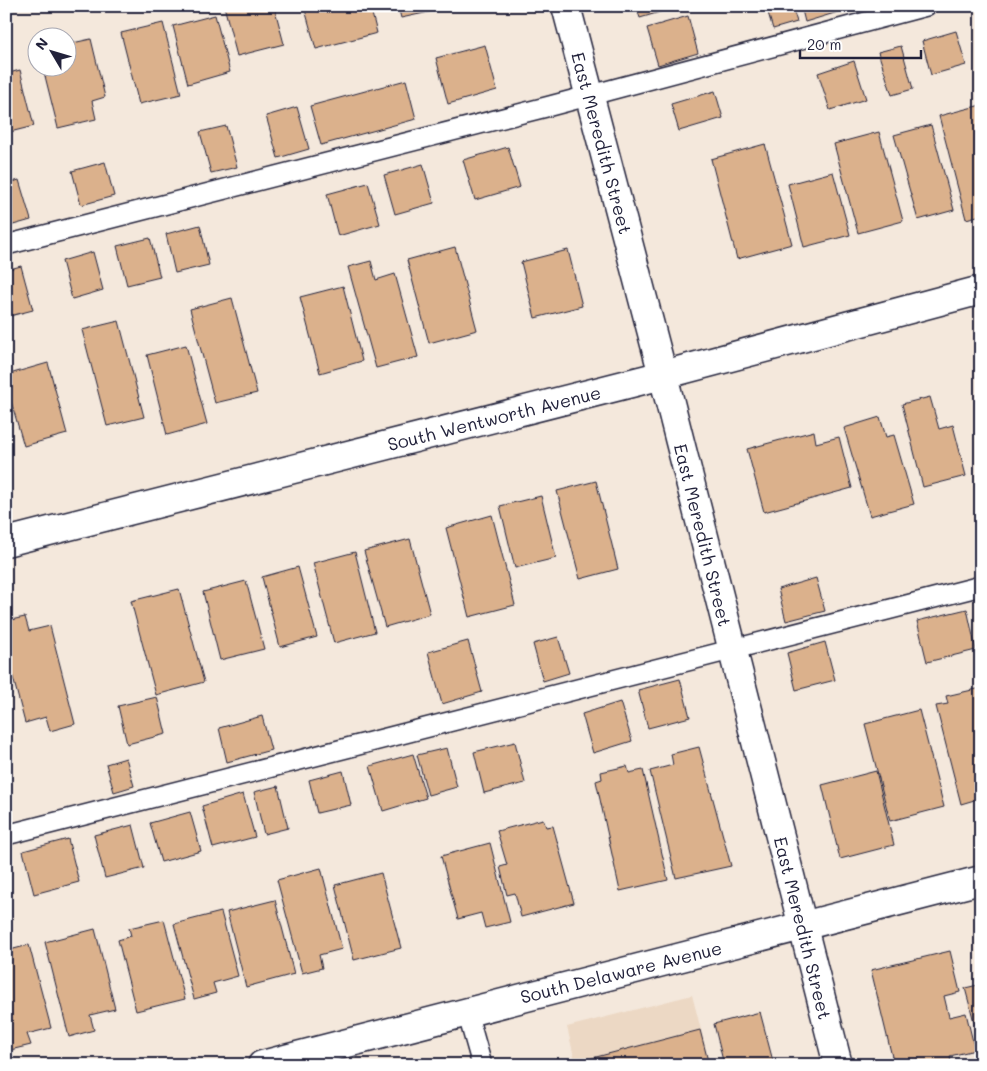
<svg xmlns="http://www.w3.org/2000/svg" width="987" height="1071" font-family="Mali,sans-serif">
<style>
.built{fill:#ecd8c4}
.building{fill:#dbb18c;stroke:#22223b}
.lines{fill:none;stroke-linecap:round;stroke-linejoin:round}
.lane-casing{stroke:#22223b;stroke-width:22}
.street-casing{stroke:#22223b;stroke-width:31}
.lane{stroke:#fff;stroke-width:19}
.street{stroke:#fff;stroke-width:28}
.labels{text-anchor:middle;dominant-baseline:central;stroke-width:4.5;stroke-linejoin:round;paint-order:stroke}
.street-label{font-size:18px;fill:#22223b;stroke:#fff}
</style>
<rect width="100%" height="100%" fill="#f4e8dc"/>
<filter id="ink" filterUnits="userSpaceOnUse"><feTurbulence type="fractalNoise" baseFrequency=".02" numOctaves="2"/><feDisplacementMap in="SourceGraphic" scale="10" xChannelSelector="R" yChannelSelector="G"/><feConvolveMatrix kernelMatrix="1 2 1 2 8 2 1 2 1" color-interpolation-filters="sRGB"/></filter>
<g filter="url(#ink)">
<polygon class="built" points="692,995 710,1065 576,1065 567,1027"/>
<g class="building">
<polygon points="224,6 274,6 284,44 237,56"/>
<polygon points="304,6 370,6 377,33 316,49"/>
<polygon points="398,6 448,6 448,8 401,18"/>
<polygon points="636,6 680,6 640,18"/>
<polygon points="766,6 792,6 797,22 773,29"/>
<polygon points="801,6 837,6 838,12 805,22"/>
<polygon points="215,15 230,72 188,84 173,26"/>
<polygon points="688,16 698,53 658,65 647,28"/>
<polygon points="163,23 181,94 139,104 121,33"/>
<polygon points="956,31 966,65 931,75 922,41"/>
<polygon points="91,39 105,97 92,101 96,119 58,128 43,68 68,68 68,44"/>
<polygon points="485,45 497,90 448,104 436,58"/>
<polygon points="901,46 913,89 892,95 878,52"/>
<polygon points="6,60 9,73 20,70 34,126 6,133"/>
<polygon points="854,61 866,99 830,110 818,73"/>
<polygon points="406,80 416,119 321,145 310,106"/>
<polygon points="715,91 723,118 679,131 671,104"/>
<polygon points="981,105 981,215 966,219 939,116"/>
<polygon points="297,107 309,149 278,158 266,116"/>
<polygon points="931,125 954,210 918,220 894,135"/>
<polygon points="226,126 237,167 211,173 200,132"/>
<polygon points="879,132 903,221 858,233 834,144"/>
<polygon points="765,144 792,244 737,259 711,159"/>
<polygon points="508,147 520,187 475,200 463,160"/>
<polygon points="105,162 114,196 81,205 72,171"/>
<polygon points="423,164 434,203 395,214 384,175"/>
<polygon points="833,172 850,235 804,247 788,184"/>
<polygon points="19,180 31,220 6,227 6,184"/>
<polygon points="368,183 380,224 338,236 327,194"/>
<polygon points="200,225 209,265 175,273 166,234"/>
<polygon points="150,238 160,277 127,285 117,246"/>
<polygon points="455,247 477,330 429,343 407,260"/>
<polygon points="568,250 582,306 535,318 521,262"/>
<polygon points="93,252 103,290 72,299 62,261"/>
<polygon points="371,261 376,280 395,274 418,357 376,368 348,267"/>
<polygon points="21,266 33,310 6,317 6,270"/>
<polygon points="343,286 362,361 320,373 300,297"/>
<polygon points="232,298 257,393 215,403 190,309"/>
<polygon points="119,321 144,417 107,426 82,330"/>
<polygon points="186,345 207,424 167,435 147,355"/>
<polygon points="48,363 67,434 24,446 6,384 6,375"/>
<polygon points="930,397 939,429 953,425 966,476 923,487 902,404"/>
<polygon points="880,417 886,437 894,435 914,504 870,516 844,428"/>
<polygon points="814,431 816,443 839,437 852,488 764,512 747,449"/>
<polygon points="596,481 618,569 580,579 557,491"/>
<polygon points="541,496 556,558 515,568 500,506"/>
<polygon points="492,515 515,605 469,617 446,528"/>
<polygon points="410,539 430,614 385,627 364,551"/>
<polygon points="355,552 375,632 334,643 313,563"/>
<polygon points="298,567 317,637 280,647 262,577"/>
<polygon points="816,578 825,611 786,621 778,589"/>
<polygon points="246,581 264,649 220,660 203,592"/>
<polygon points="179,589 204,682 156,695 131,601"/>
<polygon points="967,609 976,650 927,662 917,621"/>
<polygon points="25,617 29,631 50,626 75,724 50,731 46,717 25,723 6,651 6,621"/>
<polygon points="558,637 569,673 543,681 533,644"/>
<polygon points="468,641 482,692 442,704 428,652"/>
<polygon points="825,642 835,680 796,690 787,653"/>
<polygon points="680,679 690,717 648,728 638,690"/>
<polygon points="981,688 981,798 961,804 936,706 948,704 946,696"/>
<polygon points="157,697 166,734 127,744 118,706"/>
<polygon points="620,702 632,741 593,753 582,714"/>
<polygon points="919,710 944,807 890,821 865,724"/>
<polygon points="262,716 271,750 227,762 219,728"/>
<polygon points="515,742 525,783 484,793 474,752"/>
<polygon points="699,747 731,866 676,878 650,771 673,765 671,754"/>
<polygon points="447,748 457,787 428,795 417,755"/>
<polygon points="413,754 426,798 383,811 370,766"/>
<polygon points="126,758 134,786 114,792 106,764"/>
<polygon points="627,766 629,773 643,770 668,880 620,891 596,781 602,779 601,772"/>
<polygon points="343,771 351,805 317,813 309,780"/>
<polygon points="876,771 894,845 840,859 822,785"/>
<polygon points="278,786 288,828 264,834 254,792"/>
<polygon points="243,794 255,837 213,848 202,806"/>
<polygon points="6,807 8,807 13,822 6,824"/>
<polygon points="190,812 201,851 161,862 150,823"/>
<polygon points="543,819 546,827 553,826 574,903 521,917 515,893 507,895 500,867 507,865 497,831"/>
<polygon points="133,825 144,868 105,878 94,835"/>
<polygon points="68,839 79,882 34,894 23,851"/>
<polygon points="490,843 510,922 485,928 481,913 458,919 441,856"/>
<polygon points="321,868 342,949 319,955 322,968 302,973 277,880"/>
<polygon points="381,873 401,948 354,960 335,885"/>
<polygon points="275,900 294,974 246,987 227,912"/>
<polygon points="221,912 238,976 213,983 216,993 194,999 174,924"/>
<polygon points="164,920 185,999 136,1011 118,940 131,936 129,928"/>
<polygon points="95,929 115,1009 90,1015 94,1030 69,1037 45,942"/>
<polygon points="29,945 51,1028 27,1034 31,1045 6,1051 6,951"/>
<polygon points="950,951 960,992 944,996 949,1017 966,1013 975,1050 950,1056 951,1063 943,1065 894,1065 871,970"/>
<polygon points="981,974 981,1048 965,988 978,985 978,978"/>
<polygon points="760,1012 774,1065 724,1065 714,1024"/>
<polygon points="700,1030 709,1065 578,1065 577,1062"/>
</g>
<g class="lines">
<g class="lane-casing">
<g id="lane">
<polyline points="6,245 550,106 926,6"/>
<polyline points="6,835 981,586"/>
<polyline points="467,1012 482,1065"/>
</g>
</g>
<g class="street-casing">
<g id="street">
<polyline points="566,6 663,375 838,1065"/>
<polyline points="6,542 663,375 981,290"/>
<polyline points="262,1065 981,880"/>
</g>
</g>
<use href="#lane" class="lane"/>
<use href="#street" class="street"/>
</g>
</g>
<g class="labels">
<g class="street-label">
<text transform="translate(602 143) rotate(75)">East Meredith Street</text>
<text transform="translate(494 418) rotate(-14)">South Wentworth Avenue</text>
<text transform="translate(703 535) rotate(76)">East Meredith Street</text>
<text transform="translate(803 928) rotate(76)">East Meredith Street</text>
<text transform="translate(621 972) rotate(-14)">South Delaware Avenue</text>
</g>
</g>
<rect width="987" height="1071" fill="none" stroke="#fff" stroke-width="25"/>
<rect x="12" y="12" width="962" height="1046" fill="none" stroke="#22223b" stroke-width="2" filter="url(#ink)"/>
<g transform="translate(52 52) rotate(308)"><circle r="24" fill="#ffffff" stroke="#a7a7b1"/>
<path d="M0-4L9 19L0 12L-9 19Z" fill="#22223b"/>
<text y="-8" font-size="14" font-weight="bold" text-anchor="middle" fill="#22223b">N</text>
</g>
<path d="M800 50v8h121v-8" fill="none" stroke="#22223b" stroke-width="2.5"/>
<text x="807" y="50" font-size="15" fill="#22223b" stroke="#ffffff" stroke-width="4" paint-order="stroke">20 m</text>
</svg>
